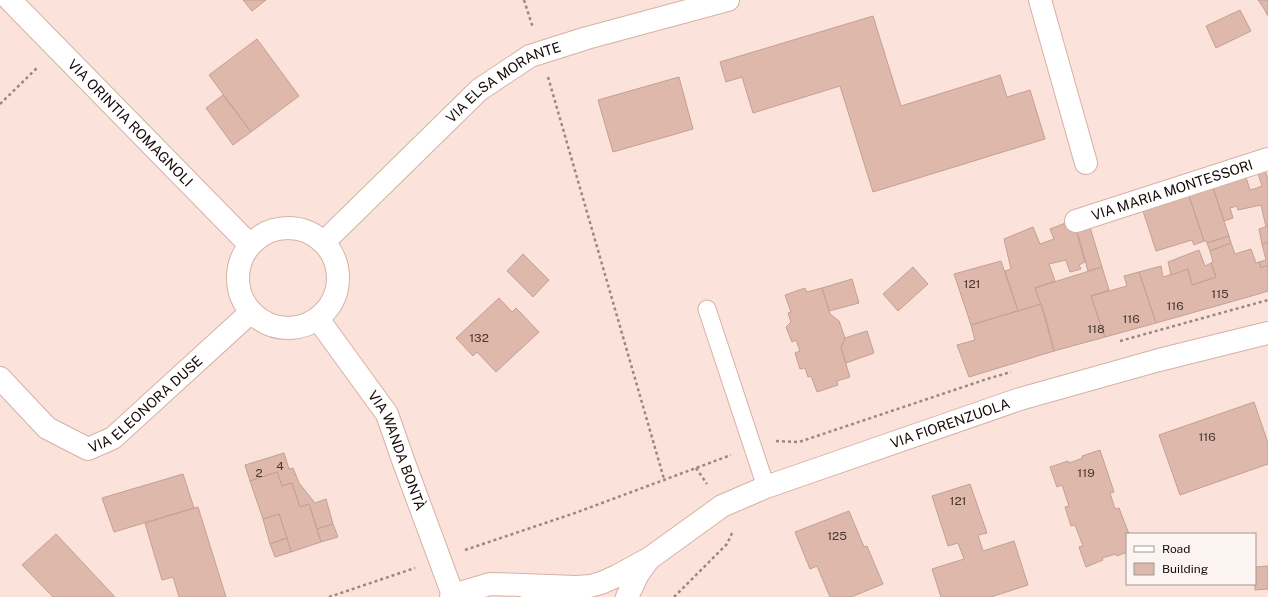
<svg xmlns="http://www.w3.org/2000/svg" width="1268" height="597" font-family="'Public Sans',sans-serif">
<style>
.building{fill:#deb8ab;stroke:#c49f92}
.lines{fill:none;stroke-linecap:round;stroke-linejoin:round}
.service-casing{stroke:#d7b1a4;stroke-width:19}
.minor-casing{stroke:#d7b1a4;stroke-width:24}
.tertiary-casing{stroke:#d7b1a4;stroke-width:24}
.secondary-casing{stroke:#d7b1a4;stroke-width:24}
.path{stroke:#9b8882;stroke-width:2.5;stroke-dasharray:3 3;stroke-linecap:butt}
.service{stroke:#fff;stroke-width:17}
.minor{stroke:#fff;stroke-width:22}
.tertiary{stroke:#fff;stroke-width:22}
.secondary{stroke:#fff;stroke-width:22}
.labels{text-anchor:middle;dominant-baseline:central;stroke-width:3;stroke-linejoin:round;paint-order:stroke}
.number-label{font-size:12px;fill:#48362f}
.street-label{font-size:14px;fill:#160a06;stroke:#fcf4f1}
</style>
<rect width="100%" height="100%" fill="#fbe3db"/>
<g class="building">
<polygon points="243,0 266,0 252,11"/>
<polygon points="1258,0 1268,0 1268,16 1263,7"/>
<polygon points="1240,10 1251,31 1216,48 1206,26"/>
<polygon points="873,16 901,106 1000,75 1007,97 1030,90 1045,139 873,192 840,86 753,113 742,77 726,82 720,62"/>
<polygon points="257,39 299,96 251,132 209,75"/>
<polygon points="679,77 693,129 613,152 598,100"/>
<polygon points="223,95 251,132 233,145 206,108"/>
<polygon points="1264,167 1268,180 1268,226 1266,227 1261,205 1238,210 1237,206 1230,208 1233,218 1224,221 1212,185 1245,174 1250,190 1254,189 1262,186 1257,170"/>
<polygon points="1212,185 1229,236 1207,243 1206,241 1204,241 1188,193"/>
<polygon points="1188,193 1204,241 1194,245 1192,240 1156,251 1142,208"/>
<polygon points="1073,220 1085,262 1079,265 1081,269 1070,272 1066,260 1049,264 1055,281 1035,288 1041,304 1018,311 1005,271 1011,269 1004,239 1033,227 1040,244 1054,239 1050,229"/>
<polygon points="1089,224 1102,267 1088,271 1076,227"/>
<polygon points="1268,226 1268,242 1262,244 1259,229"/>
<polygon points="1229,236 1231,243 1210,251 1207,243"/>
<polygon points="1268,242 1268,265 1261,268 1259,262 1266,260 1262,244"/>
<polygon points="1231,243 1235,254 1251,249 1256,263 1259,262 1261,268 1268,265 1268,291 1255,295 1156,323 1139,272 1161,266 1163,277 1188,269 1192,285 1216,277 1211,263 1213,262 1210,251"/>
<polygon points="1199,250 1205,266 1211,263 1216,277 1192,285 1188,269 1171,275 1168,262"/>
<polygon points="523,254 549,280 533,297 507,271"/>
<polygon points="1001,261 1018,311 971,325 954,274"/>
<polygon points="913,267 928,284 898,311 883,294"/>
<polygon points="1102,267 1109,290 1091,296 1105,337 1054,351 1046,319 1035,288"/>
<polygon points="1139,272 1156,323 1105,337 1091,296 1127,286 1124,276"/>
<polygon points="852,279 859,303 829,311 822,288"/>
<polygon points="805,288 807,292 822,288 830,314 839,321 845,338 841,348 850,377 837,381 838,385 817,392 811,376 808,377 805,368 800,369 795,353 800,351 796,340 792,342 786,327 791,322 788,313 791,312 785,295"/>
<polygon points="499,298 512,312 516,308 539,332 496,372 477,352 473,356 456,338"/>
<polygon points="1041,304 1054,351 969,377 957,345 975,340 971,325"/>
<polygon points="867,331 874,353 846,363 841,348 845,338"/>
<polygon points="1254,402 1268,443 1268,464 1180,495 1159,435"/>
<polygon points="1100,450 1114,492 1110,493 1115,509 1119,508 1129,534 1127,534 1127,552 1117,556 1116,554 1102,558 1103,560 1086,567 1079,547 1083,546 1075,525 1071,526 1065,507 1069,506 1062,485 1057,487 1050,467 1068,461 1069,463 1083,458 1082,456"/>
<polygon points="284,453 289,469 293,468 299,483 315,503 326,499 333,524 317,529 309,504 300,507 292,483 282,486 277,472 250,481 245,465"/>
<polygon points="277,472 282,486 292,483 300,507 309,504 321,542 291,552 279,514 263,519 250,481"/>
<polygon points="183,474 194,508 114,532 102,498"/>
<polygon points="970,484 987,533 978,535 983,551 1014,541 1028,585 991,597 941,597 932,569 964,559 958,543 948,546 932,496"/>
<polygon points="198,507 226,597 179,597 173,577 162,580 145,523"/>
<polygon points="849,511 864,547 867,546 883,584 851,597 830,597 817,566 810,569 795,532"/>
<polygon points="279,514 287,538 270,544 263,519"/>
<polygon points="333,524 338,537 321,542 317,529"/>
<polygon points="56,534 115,597 53,597 22,565"/>
<polygon points="287,538 291,552 275,557 270,544"/>
<polygon points="1268,566 1268,589 1255,590 1255,567"/>
</g>
<g class="lines">
<g class="service-casing">
<polyline id="service" points="707,309 766,487"/>
</g>
<g class="minor-casing">
<g id="minor">
<path id="s1" d="M10,0L250,245"/>
<polyline points="1040,0 1086,163"/>
<path id="s2" d="M1076,221L1268,159"/>
<circle cx="288" cy="278" r="50"/>
<path id="s3" d="M324,242L479,90L530,56L587,38L728,0"/>
<path id="s4" d="M318,319L387,414L403,460L453,595"/>
<path id="s5" d="M0,378L47,428L88,449L113,438L251,312"/>
</g>
</g>
<g class="tertiary-casing">
<g id="tertiary">
<path id="s6" d="M522,585L576,587L590,586L601,583L617,576L650,558L722,506L766,487L1020,399L1159,360L1268,333"/>
<polyline points="627,597 638,574 648,560"/>
</g>
</g>
<g class="secondary-casing">
<polyline id="secondary" points="451,597 453,595 490,584 522,585 540,593 547,597"/>
</g>
<g class="path">
<polyline points="524,0 533,28"/>
<polyline points="548,77 664,479"/>
<polyline points="0,104 38,67"/>
<polyline points="1120,341 1268,300"/>
<polyline points="776,441 799,442 987,379 1011,372"/>
<polyline points="696,468 707,484"/>
<polyline points="465,550 575,513 731,455"/>
<polyline points="329,597 415,568"/>
<polyline points="674,597 727,544 733,531"/>
</g>
<use href="#service" class="service"/>
<use href="#minor" class="minor"/>
<use href="#tertiary" class="tertiary"/>
<use href="#secondary" class="secondary"/>
</g>
<g class="labels">
<g class="number-label">
<text x="972" y="284">121</text>
<text x="1220" y="294">115</text>
<text x="1175" y="306">116</text>
<text x="1131" y="319">116</text>
<text x="1096" y="329">118</text>
<text x="479" y="338">132</text>
<text x="1207" y="437">116</text>
<text x="280" y="466">4</text>
<text x="259" y="473">2</text>
<text x="1086" y="473">119</text>
<text x="958" y="501">121</text>
<text x="837" y="536">125</text>
</g>
<g class="street-label">
<text stroke="none"><textPath href="#s3" startOffset="242">VIA ELSA MORANTE</textPath></text>
<text stroke="none"><textPath href="#s1" startOffset="172">VIA ORINTIA ROMAGNOLI</textPath></text>
<text stroke="none"><textPath href="#s2" startOffset="101">VIA MARIA MONTESSORI</textPath></text>
<text stroke="none"><textPath href="#s5" startOffset="188">VIA ELEONORA DUSE</textPath></text>
<text stroke="none"><textPath href="#s6" startOffset="466">VIA FIORENZUOLA</textPath></text>
<text stroke="none"><textPath href="#s4" startOffset="155">VIA WANDA BONTÀ</textPath></text>
</g>
</g>
<rect x="1126" y="533" width="130" height="52" fill="#fcf4f1" stroke="#a09693"/>
<rect x="1134" y="546" width="20" height="6" fill="#ffffff" stroke="#a09693"/>
<text x="1162" y="553" font-size="12" fill="#160a06">Road</text>
<rect x="1134" y="563" width="20" height="12" fill="#deb8ab" stroke="#a09693"/>
<text x="1162" y="573" font-size="12" fill="#160a06">Building</text>
</svg>
